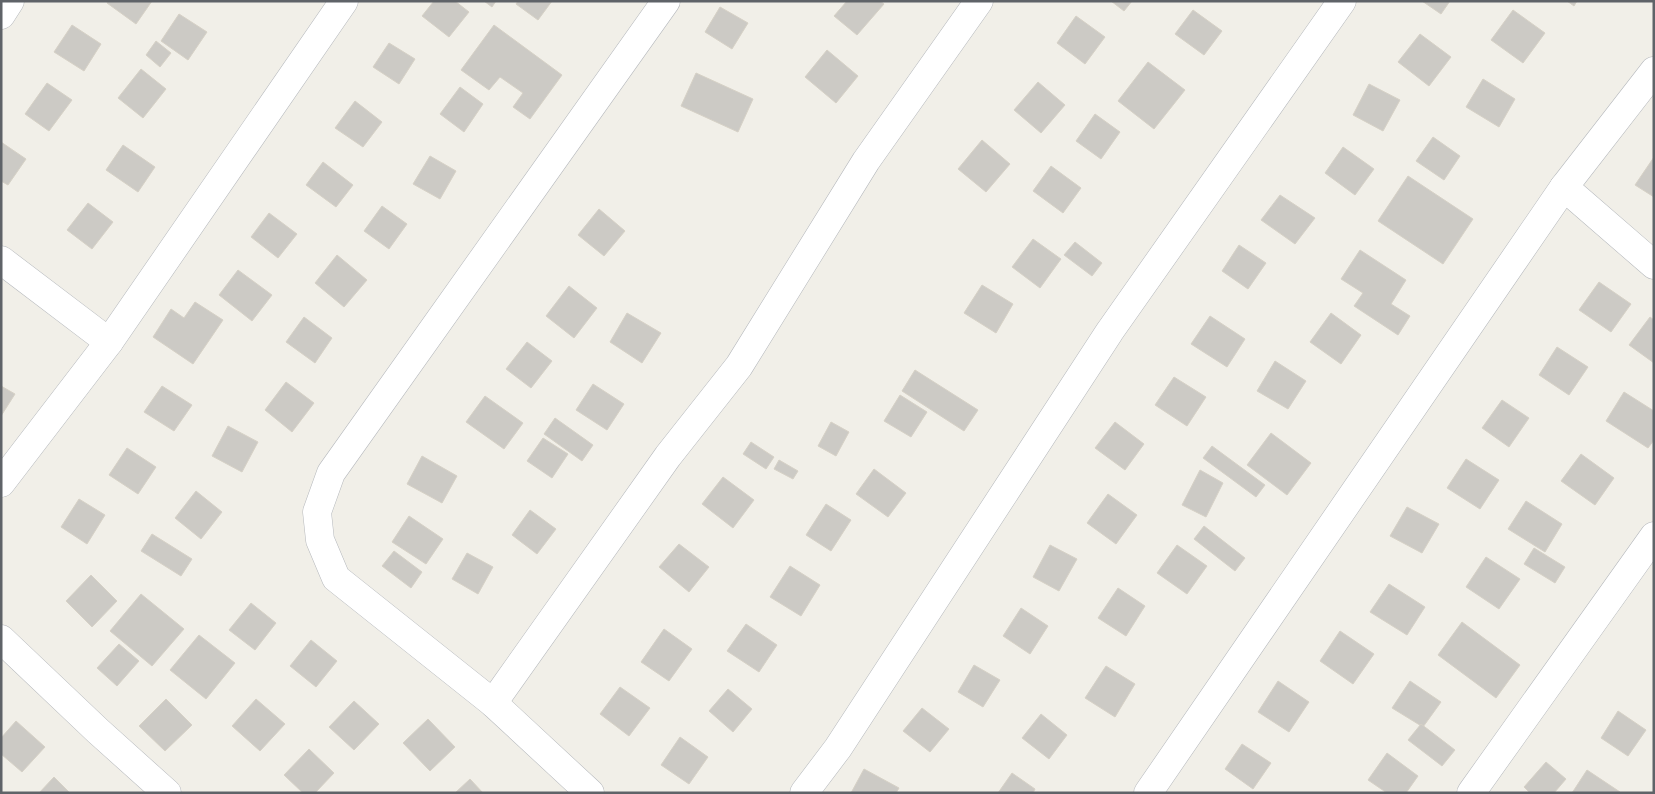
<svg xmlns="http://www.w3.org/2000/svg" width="1655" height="794" font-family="Inter,sans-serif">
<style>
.building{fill:#cccac5;stroke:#d6d1c6}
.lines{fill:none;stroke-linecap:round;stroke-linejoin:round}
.minor-casing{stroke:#b5b8bc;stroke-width:29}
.minor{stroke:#fff;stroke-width:28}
</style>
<rect width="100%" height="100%" fill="#f1efe8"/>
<g class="building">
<polygon points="108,1 152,1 136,24 107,3"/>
<polygon points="434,1 455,1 469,12 449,37 422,16"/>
<polygon points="484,1 496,1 492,7"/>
<polygon points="518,1 552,1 538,20 516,4"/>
<polygon points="847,1 880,1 884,4 857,35 834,16"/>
<polygon points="1111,1 1132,1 1124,11"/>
<polygon points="1422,1 1450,1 1441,14"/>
<polygon points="1567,1 1577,1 1574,6"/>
<polygon points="720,7 748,23 732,49 705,32"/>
<polygon points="1193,10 1222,31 1204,55 1175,34"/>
<polygon points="1513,10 1545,33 1523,63 1491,40"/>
<polygon points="179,14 207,32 188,60 161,41"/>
<polygon points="1076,16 1105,37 1085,64 1057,43"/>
<polygon points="72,25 101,44 84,71 54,52"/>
<polygon points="494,25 562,75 530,119 513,107 523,93 500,77 489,90 461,70"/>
<polygon points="1420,34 1451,57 1429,86 1398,62"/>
<polygon points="156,41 171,53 160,67 146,55"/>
<polygon points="389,43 415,59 399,84 373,67"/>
<polygon points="827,50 858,76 836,103 805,77"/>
<polygon points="1148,62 1185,90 1154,129 1118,101"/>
<polygon points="141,69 166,89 143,118 118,98"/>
<polygon points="696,73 753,99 738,132 681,106"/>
<polygon points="1483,79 1515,99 1499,127 1466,107"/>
<polygon points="1038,82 1065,105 1041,133 1014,110"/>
<polygon points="47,83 72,100 49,131 25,114"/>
<polygon points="1369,84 1400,100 1383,131 1353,115"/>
<polygon points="460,87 483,104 464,132 440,114"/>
<polygon points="355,101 382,122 363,147 335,128"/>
<polygon points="1095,114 1120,132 1101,159 1076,141"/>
<polygon points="1433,137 1460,156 1444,180 1416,161"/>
<polygon points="982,140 1010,164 986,192 958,169"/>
<polygon points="1,142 26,159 8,185 1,181"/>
<polygon points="123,145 155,167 138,192 106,170"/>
<polygon points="1343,147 1374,169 1355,195 1325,173"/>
<polygon points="430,156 456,171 440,199 413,184"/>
<polygon points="1654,157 1654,197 1635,185"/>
<polygon points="323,162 353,185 336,207 306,185"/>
<polygon points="1051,166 1081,188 1063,213 1033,191"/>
<polygon points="1408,176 1473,219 1443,264 1378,221"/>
<polygon points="1280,195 1315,218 1295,244 1261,220"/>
<polygon points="88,203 113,222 92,249 67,230"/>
<polygon points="382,206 407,224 389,249 364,231"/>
<polygon points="599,209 625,231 604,256 578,235"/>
<polygon points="269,213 297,234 278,258 251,237"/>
<polygon points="1033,239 1061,259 1040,288 1012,267"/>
<polygon points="1075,242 1102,263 1092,276 1064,255"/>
<polygon points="1239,245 1266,263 1248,289 1222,271"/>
<polygon points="1360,250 1406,280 1391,304 1410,316 1398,335 1354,306 1363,293 1341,279"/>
<polygon points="337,255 367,280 344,307 315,283"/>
<polygon points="238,270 272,295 252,321 219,295"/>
<polygon points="1599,282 1631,304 1611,332 1579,310"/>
<polygon points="982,285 1013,304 996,333 964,313"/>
<polygon points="569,286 597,308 574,338 546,316"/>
<polygon points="195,302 223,320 193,364 153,337 171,309 184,318"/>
<polygon points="627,313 661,333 642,363 610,342"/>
<polygon points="1331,313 1361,335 1341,364 1310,342"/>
<polygon points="1210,316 1245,339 1227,367 1191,344"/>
<polygon points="304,317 332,338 315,363 286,342"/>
<polygon points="1650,317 1654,320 1654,363 1629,345"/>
<polygon points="527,342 552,361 531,388 506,369"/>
<polygon points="1557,347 1588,367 1569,395 1539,375"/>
<polygon points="1275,361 1306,381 1288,409 1257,391"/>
<polygon points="915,370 978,410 964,431 902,391"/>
<polygon points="1174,377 1206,397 1187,426 1155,405"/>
<polygon points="286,382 314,403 292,432 265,410"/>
<polygon points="593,384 624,404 607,430 576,410"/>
<polygon points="1,386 15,394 1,416"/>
<polygon points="162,386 192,405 174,431 144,412"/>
<polygon points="1624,392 1654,411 1654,440 1648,448 1606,421"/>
<polygon points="900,395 927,412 911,437 884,421"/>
<polygon points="485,396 523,423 504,449 466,422"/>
<polygon points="1502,400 1529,418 1509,447 1482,428"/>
<polygon points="555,418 593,445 582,461 544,434"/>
<polygon points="831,422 849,432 836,456 818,446"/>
<polygon points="1115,422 1144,444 1125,470 1095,448"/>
<polygon points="228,426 258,442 242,472 212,456"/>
<polygon points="1271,433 1311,463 1287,495 1247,465"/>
<polygon points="543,438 568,454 552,478 527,461"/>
<polygon points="751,442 774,457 766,469 743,454"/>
<polygon points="1212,446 1265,485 1256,497 1203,458"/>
<polygon points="127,448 156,467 138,494 109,475"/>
<polygon points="1581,454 1614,478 1595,505 1561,481"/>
<polygon points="422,456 457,476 442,503 407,484"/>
<polygon points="1466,459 1499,480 1480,509 1447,488"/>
<polygon points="779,460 798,471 793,479 774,469"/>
<polygon points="874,469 906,493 888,517 856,494"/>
<polygon points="1200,470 1223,483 1206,517 1182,505"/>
<polygon points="723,477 754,500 733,528 702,504"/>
<polygon points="196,491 222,512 201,539 175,518"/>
<polygon points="1108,494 1137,515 1116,544 1087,523"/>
<polygon points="79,499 105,515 87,544 61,527"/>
<polygon points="1526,501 1562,524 1545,552 1508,529"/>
<polygon points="826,504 851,520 831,551 806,535"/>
<polygon points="1407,507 1439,524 1422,553 1390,536"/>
<polygon points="530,510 556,529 537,554 512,535"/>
<polygon points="409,516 443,539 426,564 392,542"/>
<polygon points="1204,526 1245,558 1235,571 1194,539"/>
<polygon points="152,534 192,559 181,576 141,551"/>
<polygon points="679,544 709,567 689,592 659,567"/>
<polygon points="1050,545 1077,559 1059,591 1033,577"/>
<polygon points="1177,545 1207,566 1187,594 1157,573"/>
<polygon points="1534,548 1565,567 1555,583 1524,564"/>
<polygon points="394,551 422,572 411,588 382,566"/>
<polygon points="467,553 493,567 478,594 452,579"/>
<polygon points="1486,557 1520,579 1499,609 1466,587"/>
<polygon points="790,566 820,585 801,616 770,597"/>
<polygon points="91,575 117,601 92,627 66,601"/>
<polygon points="1389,584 1425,607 1407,635 1370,612"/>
<polygon points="1118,588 1145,606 1126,636 1098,618"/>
<polygon points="141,594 184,629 152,666 110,631"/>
<polygon points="251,603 276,623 255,650 229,630"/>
<polygon points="1021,608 1048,626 1030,654 1003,636"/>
<polygon points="1462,622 1520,665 1496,698 1438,655"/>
<polygon points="746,624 777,645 759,672 727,651"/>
<polygon points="664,629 692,649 669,681 641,662"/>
<polygon points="1340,631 1374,654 1353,684 1320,661"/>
<polygon points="199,635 235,663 206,699 170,670"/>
<polygon points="311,640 337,661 316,687 290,666"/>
<polygon points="119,644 139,661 117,686 97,668"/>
<polygon points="974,665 1000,680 983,707 958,692"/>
<polygon points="1106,666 1135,684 1115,717 1085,698"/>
<polygon points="1278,681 1309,702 1289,732 1258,712"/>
<polygon points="1410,681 1441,702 1423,727 1392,708"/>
<polygon points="620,687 650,708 629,736 600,714"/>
<polygon points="728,689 752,709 733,732 709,711"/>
<polygon points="166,699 192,725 165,751 139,726"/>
<polygon points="256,699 285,724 260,751 232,726"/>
<polygon points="354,701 379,724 354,750 329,727"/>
<polygon points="922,708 949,729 930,752 903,731"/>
<polygon points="1618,711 1646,730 1628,756 1601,738"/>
<polygon points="1041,714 1067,735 1049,759 1022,738"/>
<polygon points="428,719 455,747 430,771 403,743"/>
<polygon points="16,721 45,747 22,772 1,754 1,738"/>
<polygon points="1421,724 1455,750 1442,766 1408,740"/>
<polygon points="680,737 708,757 689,784 661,765"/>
<polygon points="1242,744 1271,763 1253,789 1225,769"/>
<polygon points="309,749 334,773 315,793 303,793 284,775"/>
<polygon points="1387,753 1418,776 1406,793 1387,793 1368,780"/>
<polygon points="1546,762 1566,779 1554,793 1530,793 1524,787"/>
<polygon points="864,769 899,788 896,793 851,793"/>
<polygon points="1587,770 1620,792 1620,793 1572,793"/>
<polygon points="1012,773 1035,789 1033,793 998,793"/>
<polygon points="54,777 70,793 39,793"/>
<polygon points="470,779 483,793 455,793"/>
</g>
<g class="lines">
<g class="minor-casing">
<g id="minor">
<polyline points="1,15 10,1"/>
<polyline points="1564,187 1654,265"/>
<polyline points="1,260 109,342"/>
<polyline points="1,483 109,342 344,1"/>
<polyline points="1,639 98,731 167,793"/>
<polyline points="493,703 668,456 739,366 866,161 979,1"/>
<polyline points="590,793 493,703 336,578 320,540 317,512 331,473 666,1"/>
<polyline points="804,793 838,748 1110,331 1342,1"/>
<polyline points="1148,793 1564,187 1654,71"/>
<polyline points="1471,793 1654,536"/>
</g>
</g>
<use href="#minor" class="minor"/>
</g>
<rect width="1655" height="794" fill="none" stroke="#5f6368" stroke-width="5"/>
</svg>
